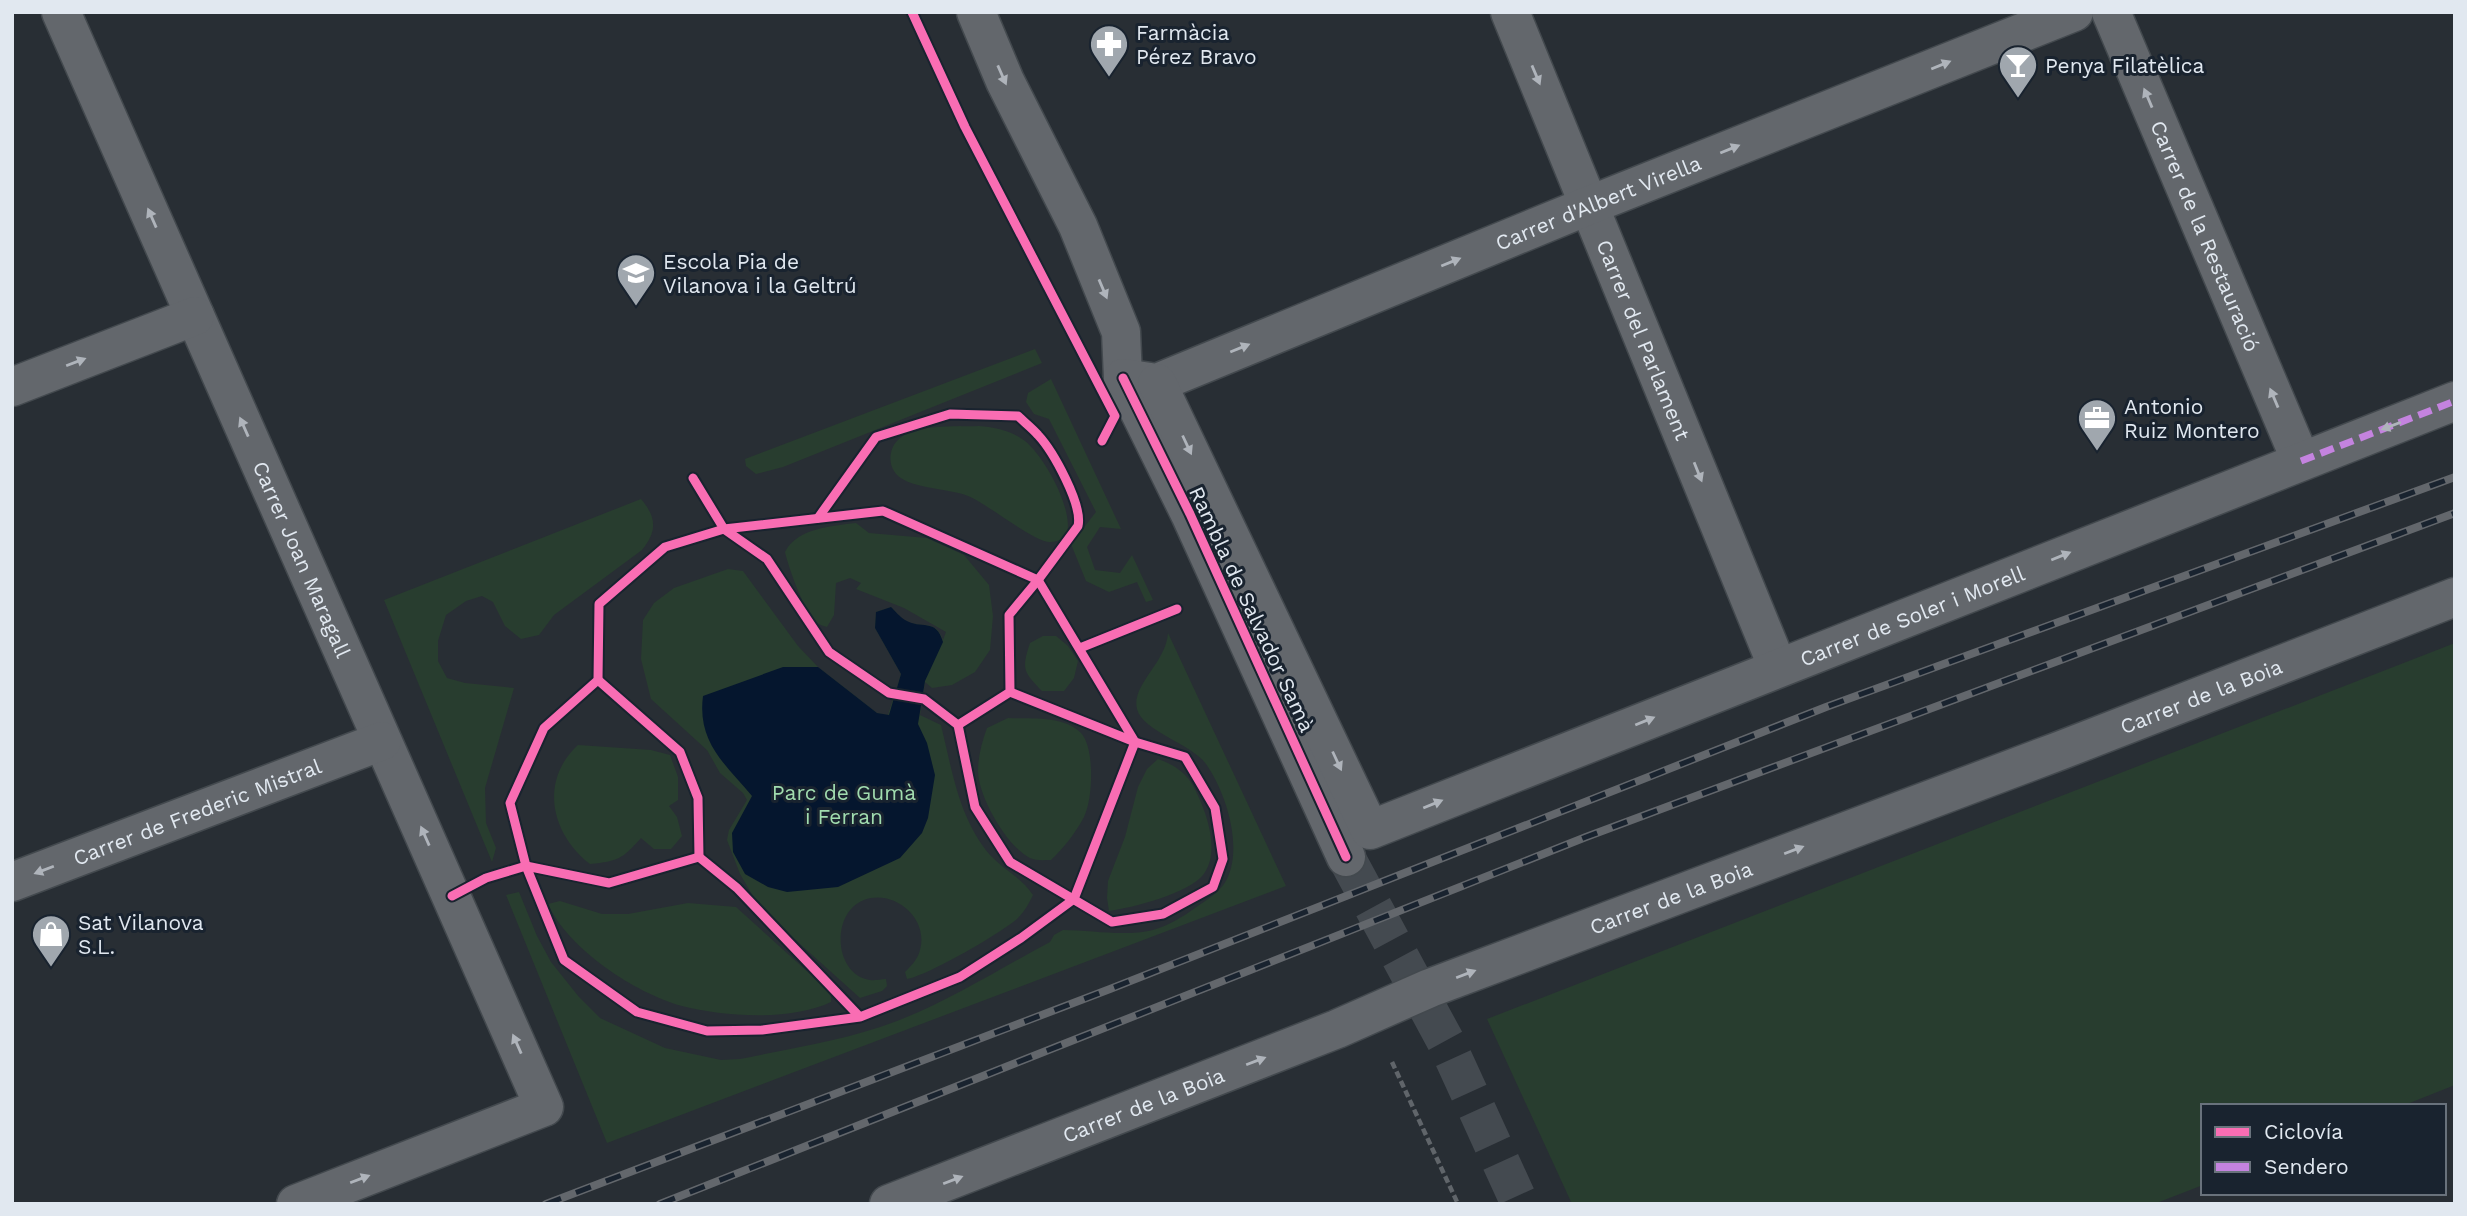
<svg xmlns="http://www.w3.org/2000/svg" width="2467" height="1216" font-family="'Work Sans',sans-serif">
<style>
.green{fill:#283d2f}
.water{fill:#05162e}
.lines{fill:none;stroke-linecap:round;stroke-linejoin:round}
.minor-tunnel{stroke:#444a50;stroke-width:38;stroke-dasharray:38 19;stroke-linecap:butt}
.minor-casing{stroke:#43494e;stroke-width:41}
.path{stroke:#60656a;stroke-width:4.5;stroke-dasharray:7 3.5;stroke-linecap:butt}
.minor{stroke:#63676c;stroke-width:38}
.rail-casing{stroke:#63676c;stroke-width:8}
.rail{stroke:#19232f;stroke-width:5;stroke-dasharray:16;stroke-linecap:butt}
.quiet{stroke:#c483df;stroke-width:7;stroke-dasharray:14 7;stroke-linecap:butt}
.cycleway-casing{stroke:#19232f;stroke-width:13}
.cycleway{stroke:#f96db3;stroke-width:9}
.oneway{fill:#afb4bb}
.labels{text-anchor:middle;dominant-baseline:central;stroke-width:6;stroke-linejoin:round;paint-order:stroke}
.poi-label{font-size:21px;fill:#e1e8f0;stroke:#19232f;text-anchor:start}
.street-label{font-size:21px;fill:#e1e8f0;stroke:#19232f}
.park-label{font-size:21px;fill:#a1dcaf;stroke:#19232f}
</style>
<rect width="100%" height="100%" fill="#282e34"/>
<g class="green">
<polygon points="1035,349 1042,363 783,467 756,474 746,466 745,459"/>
<polygon points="1051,379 1121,529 1100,527 1087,547 1095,570 1120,573 1132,555 1153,600 1146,602 1137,582 1109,592 1086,581 1071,544 1096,512 1049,419 1034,414 1026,402 1028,393"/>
<path d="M979,426C995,427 1012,431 1025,441C1045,457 1076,513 1066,537C1062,539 1056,542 1051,542C1036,544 988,504 968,496C949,488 904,489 894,471C888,462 890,448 897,441C912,423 957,427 979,426Z"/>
<path d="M641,499C657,518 657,531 642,550L554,615L539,635L521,639L505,626L493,602L482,596L466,601L446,615L438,641V661L447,678L465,683L514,688L485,788L486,823L496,848L492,862L384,600Z"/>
<path d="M856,523L869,533L927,538L964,555L989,585L993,616L990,650L975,672L952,685L932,688L925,682L920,715L941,725C952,770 959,819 990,855C1004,870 1022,878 1033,895C1029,903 1025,911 1018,918C1003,932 927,976 907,979L905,972C911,966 918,959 920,950C929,918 894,889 864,900C830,913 834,975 870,980C874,981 881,979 886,979L887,986L882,991L860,998L760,908L740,874L727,840L729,830L747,800L743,793L720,773L707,750L651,699L641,659L643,620L654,603L674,588L728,569L743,571L798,646L818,667L877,713L888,715L901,674L875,628L876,612L891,607C895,611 900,617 904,620C920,630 935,617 943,640L946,632L904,608L856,589L861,583L850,578L836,583L834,615L827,627C824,626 820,625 817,623C804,612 789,569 785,552C797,528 832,526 856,523Z"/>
<path d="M1168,633L1286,886L607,1143L506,895L519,892L537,936L551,962L579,997L600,1018L665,1048L721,1060L740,1059C792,1048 848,1040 897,1021C951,1000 999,969 1050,942L1054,935L1063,930C1092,930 1124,937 1153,930C1167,926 1183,917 1195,908C1205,901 1217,894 1224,884C1245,852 1227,794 1206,764C1192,744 1142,731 1137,709C1131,685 1166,663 1168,633Z"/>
<path d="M1043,636H1056L1068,646L1078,661L1074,678L1064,691H1042C1024,672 1021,670 1030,643Z"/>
<polygon points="2455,643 2455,1085 2402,1106 2203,1106 2203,1185 2154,1204 1572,1204 1487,1019"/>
<path d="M1008,718C1029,719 1064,715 1081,733C1095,748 1093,799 1084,817C1076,832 1064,848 1051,860C1045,860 1036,861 1030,858C1007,847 978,796 978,771C978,756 982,742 987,728Z"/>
<path d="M578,745L651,750L670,755L678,777V800L669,806L677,817L682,836L671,849H654L641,838C622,859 619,861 590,864C551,834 539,781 578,745Z"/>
<path d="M1158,759C1171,763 1185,772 1192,784C1205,807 1222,851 1203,875C1189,893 1132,908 1109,911L1107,898L1108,881L1125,837L1138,787L1147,769Z"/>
<path d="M560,901L602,914H628L688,903L736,907L821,984L831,995V1002C791,1021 725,1017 682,1006C635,993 568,949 548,904Z"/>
</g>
<path class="water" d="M891,607C895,611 900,617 905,620C921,630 936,617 943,642L925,681L918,724L927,743L935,775L928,818L922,833L900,858L838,887L787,892L768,887L745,874L733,852L732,833L752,796C725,764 697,742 703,696L783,667H818L877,713L889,715L901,674L875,628L876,612Z"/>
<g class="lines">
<polyline class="minor-tunnel" points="1346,857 1446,1042 1520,1204"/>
<g class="minor-casing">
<g id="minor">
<path id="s1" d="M61,12L544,1107L296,1204"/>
<polyline points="976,12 1005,81 1078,226 1121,332 1123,378 1190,514 1346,857"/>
<path id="s2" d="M1510,12L1778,668"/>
<path id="s3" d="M2111,12L2301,461"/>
<path id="s4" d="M1123,378L1157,383L1590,205L2074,12"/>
<path id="s5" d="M1157,383L1370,830L2455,401"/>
<polyline points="12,387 195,316"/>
<path id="s6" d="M12,882L382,741"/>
<path id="s7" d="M889,1204L1337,1029L1430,988L2059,751L2455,597"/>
</g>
</g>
<polyline class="path" points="1392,1062 1458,1204"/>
<use href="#minor" class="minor"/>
<g class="rail-casing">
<g id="rail">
<polyline points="546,1204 1110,989 1826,707 2455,477"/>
<polyline points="660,1204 1586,837 2455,513"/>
</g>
</g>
<use href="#rail" class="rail"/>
<polyline class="quiet" points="2301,461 2455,401"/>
<g class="cycleway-casing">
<g id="cycleway">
<polyline points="912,12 965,127 1115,416 1102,441"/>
<polyline points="1123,378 1190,514 1346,857"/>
<polyline points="693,478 724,529 883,511 1038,580 1135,742 1074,899 1021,938 960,977 860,1017 762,1030 707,1031 637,1012 564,960 526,866 609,883 699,857 737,888 860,1017"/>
<polyline points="1080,648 1177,609"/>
<polyline points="598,680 680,752 698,798 699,857"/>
<polyline points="958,725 975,807 1010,862 1112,922 1163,914 1213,887 1223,859 1215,808 1185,757 1135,742 1010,692"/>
<path d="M452,896L486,878L526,866L510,803L544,728L598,680L599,604L665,547L724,529L767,559L829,652L889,693L924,699L958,725L1010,692L1009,615L1038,580L1078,526C1083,505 1053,451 1038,435C1032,428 1024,422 1018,416L950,414L876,437L818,518"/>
</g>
</g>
<use href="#cycleway" class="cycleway"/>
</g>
<defs><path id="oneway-solid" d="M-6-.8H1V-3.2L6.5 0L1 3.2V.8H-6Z" transform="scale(1.75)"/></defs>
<g class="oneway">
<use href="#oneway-solid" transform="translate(1941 65) rotate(-22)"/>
<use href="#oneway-solid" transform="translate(1002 75) rotate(66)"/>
<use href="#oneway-solid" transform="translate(1536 75) rotate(67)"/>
<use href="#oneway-solid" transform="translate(2148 98) rotate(-113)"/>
<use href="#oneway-solid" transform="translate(1730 149) rotate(-22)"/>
<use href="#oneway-solid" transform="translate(152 218) rotate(-114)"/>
<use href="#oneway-solid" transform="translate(1451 262) rotate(-22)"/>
<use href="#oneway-solid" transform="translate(1103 289) rotate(67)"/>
<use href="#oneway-solid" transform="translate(1240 348) rotate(-22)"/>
<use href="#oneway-solid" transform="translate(76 362) rotate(-21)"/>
<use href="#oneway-solid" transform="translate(2274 398) rotate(-113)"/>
<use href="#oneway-solid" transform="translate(2391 426) rotate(159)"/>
<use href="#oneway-solid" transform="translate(244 427) rotate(-114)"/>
<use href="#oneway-solid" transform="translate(1187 445) rotate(65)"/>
<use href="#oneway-solid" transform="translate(1698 472) rotate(68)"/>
<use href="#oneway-solid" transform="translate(2061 556) rotate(-22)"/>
<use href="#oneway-solid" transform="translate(1645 721) rotate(-22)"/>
<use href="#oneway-solid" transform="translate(1337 761) rotate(65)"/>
<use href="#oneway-solid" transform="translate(1433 804) rotate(-22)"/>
<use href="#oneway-solid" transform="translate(425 836) rotate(-114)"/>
<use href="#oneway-solid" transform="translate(1794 850) rotate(-21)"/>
<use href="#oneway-solid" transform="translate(44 870) rotate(159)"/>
<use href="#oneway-solid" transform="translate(1466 974) rotate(-21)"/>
<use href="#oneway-solid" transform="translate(517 1044) rotate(-114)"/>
<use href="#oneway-solid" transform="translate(1256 1061) rotate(-21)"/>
<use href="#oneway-solid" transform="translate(360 1179) rotate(-21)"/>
<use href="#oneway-solid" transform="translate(953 1180) rotate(-21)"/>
</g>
<defs>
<g id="pharmacy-pin" transform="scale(2.0125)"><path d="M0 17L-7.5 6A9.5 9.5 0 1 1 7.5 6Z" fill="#a0a7ae" stroke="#19232f"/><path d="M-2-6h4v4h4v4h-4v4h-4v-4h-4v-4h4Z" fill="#fff"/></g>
<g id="bar-pin" transform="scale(2.0125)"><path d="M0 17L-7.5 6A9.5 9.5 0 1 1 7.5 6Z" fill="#a0a7ae" stroke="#19232f"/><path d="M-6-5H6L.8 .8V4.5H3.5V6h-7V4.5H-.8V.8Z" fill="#fff"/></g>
<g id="school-pin" transform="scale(2.0125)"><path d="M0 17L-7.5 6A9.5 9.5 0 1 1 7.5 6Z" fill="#a0a7ae" stroke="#19232f"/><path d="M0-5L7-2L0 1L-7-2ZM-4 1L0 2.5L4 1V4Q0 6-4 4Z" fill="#fff"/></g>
<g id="office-pin" transform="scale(2.0125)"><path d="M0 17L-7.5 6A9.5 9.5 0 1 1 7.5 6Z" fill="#a0a7ae" stroke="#19232f"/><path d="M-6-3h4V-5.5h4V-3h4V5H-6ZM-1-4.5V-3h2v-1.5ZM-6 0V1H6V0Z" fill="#fff"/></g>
<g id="shop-pin" transform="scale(2.0125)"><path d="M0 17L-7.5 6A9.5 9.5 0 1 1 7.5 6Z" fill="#a0a7ae" stroke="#19232f"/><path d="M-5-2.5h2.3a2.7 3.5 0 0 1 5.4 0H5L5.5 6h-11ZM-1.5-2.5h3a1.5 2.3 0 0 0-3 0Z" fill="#fff"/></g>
</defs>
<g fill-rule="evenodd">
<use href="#pharmacy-pin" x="1109" y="44"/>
<use href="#bar-pin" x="2018" y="65"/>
<use href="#school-pin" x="636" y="273"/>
<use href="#office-pin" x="2097" y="418"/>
<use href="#shop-pin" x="51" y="934"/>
</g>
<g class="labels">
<g class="poi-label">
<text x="1136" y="32">Farmàcia<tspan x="1136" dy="24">Pérez Bravo</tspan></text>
<text x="2045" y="65">Penya Filatèlica</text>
<text x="663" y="261">Escola Pia de<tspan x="663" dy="24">Vilanova i la Geltrú</tspan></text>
<text x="2124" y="406">Antonio<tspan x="2124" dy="24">Ruiz Montero</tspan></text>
<text x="78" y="922">Sat Vilanova<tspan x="78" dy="24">S.L.</tspan></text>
</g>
<g class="street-label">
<text stroke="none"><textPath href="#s4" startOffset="511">Carrer d'Albert Virella</textPath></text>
<text stroke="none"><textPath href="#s3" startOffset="243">Carrer de la Restauració</textPath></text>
<text stroke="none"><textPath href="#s2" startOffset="354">Carrer del Parlament</textPath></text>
<text stroke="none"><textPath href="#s1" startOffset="598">Carrer Joan Maragall</textPath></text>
<text transform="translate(1252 609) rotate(65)">Rambla de Salvador Samà</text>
<text stroke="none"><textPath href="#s5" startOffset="1078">Carrer de Soler i Morell</textPath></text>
<text stroke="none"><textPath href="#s7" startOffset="1407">Carrer de la Boia</textPath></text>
<text stroke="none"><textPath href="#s6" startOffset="198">Carrer de Frederic Mistral</textPath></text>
<text stroke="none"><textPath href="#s7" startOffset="840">Carrer de la Boia</textPath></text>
<text stroke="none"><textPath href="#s7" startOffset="273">Carrer de la Boia</textPath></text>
</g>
<g class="park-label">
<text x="844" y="792">Parc de Gumà<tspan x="844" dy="24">i Ferran</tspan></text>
</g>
</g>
<rect width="2467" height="1216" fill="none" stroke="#e1e8f0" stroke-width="28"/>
<rect x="2201" y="1104" width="245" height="91" fill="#19232f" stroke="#69727c" stroke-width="2"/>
<rect x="2215" y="1127" width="35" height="10" fill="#f96db3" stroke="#69727c" stroke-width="2"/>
<text x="2264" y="1139" font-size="21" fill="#e1e8f0">Ciclovía</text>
<rect x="2215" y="1162" width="35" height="10" fill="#c483df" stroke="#69727c" stroke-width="2"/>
<text x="2264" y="1174" font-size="21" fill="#e1e8f0">Sendero</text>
</svg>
